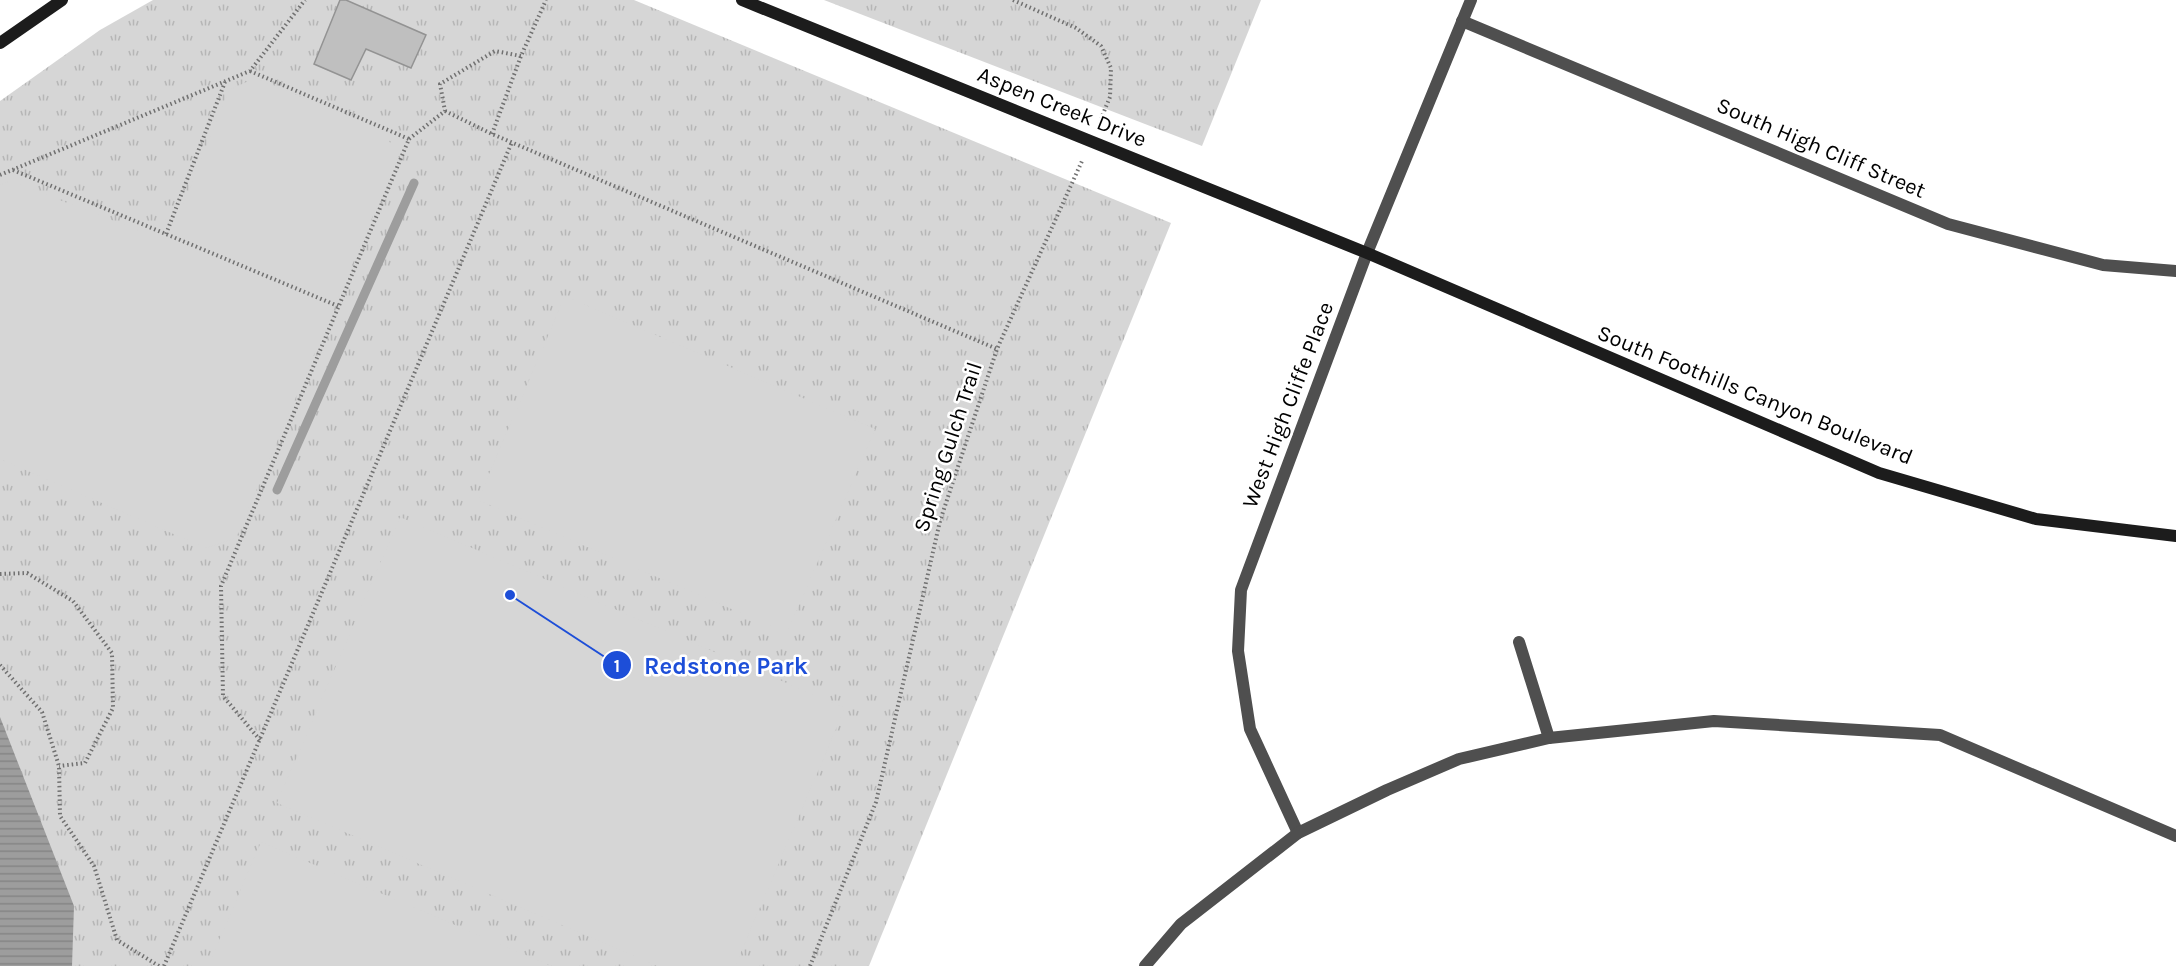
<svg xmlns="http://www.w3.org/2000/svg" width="2176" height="966" font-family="Karla,sans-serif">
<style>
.grass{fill:url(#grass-tufts)}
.pitch{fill:#d6d6d6}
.water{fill:url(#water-rules)}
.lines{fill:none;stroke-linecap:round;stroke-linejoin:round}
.stream{stroke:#9d9d9d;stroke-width:9}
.building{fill:#bfbfbf;stroke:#939393;stroke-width:1.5}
.path{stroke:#717171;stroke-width:4;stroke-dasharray:1.5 3;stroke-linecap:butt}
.street{stroke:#4f4f4f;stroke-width:12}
.secondary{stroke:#1c1c1c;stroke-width:12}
.labels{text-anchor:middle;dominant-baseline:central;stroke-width:5;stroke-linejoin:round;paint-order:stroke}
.street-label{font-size:22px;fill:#000;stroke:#fff}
.leader{fill:none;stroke:#1d4ed8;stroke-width:2}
.callout-dot{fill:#1d4ed8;stroke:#fff;stroke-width:2}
.mark-label{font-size:18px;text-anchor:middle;font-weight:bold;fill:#fff}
.callout-label{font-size:24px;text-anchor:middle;font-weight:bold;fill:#1d4ed8;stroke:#fff;stroke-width:5;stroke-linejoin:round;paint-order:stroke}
</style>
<defs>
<pattern id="grass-tufts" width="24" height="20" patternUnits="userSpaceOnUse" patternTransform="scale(1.5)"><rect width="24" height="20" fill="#d6d6d6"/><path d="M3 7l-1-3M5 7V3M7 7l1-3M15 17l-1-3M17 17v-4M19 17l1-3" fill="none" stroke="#b6b6b6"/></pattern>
<pattern id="water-rules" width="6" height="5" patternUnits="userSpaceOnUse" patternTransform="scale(1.5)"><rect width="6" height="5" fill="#9d9d9d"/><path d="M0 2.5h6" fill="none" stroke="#858585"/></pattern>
</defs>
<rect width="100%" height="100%" fill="#fff"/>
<g class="grass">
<polygon points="153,0 634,0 1171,223 869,966 0,966 0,101 100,30"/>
<polygon points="824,0 1261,0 1202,146"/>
</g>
<g class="pitch">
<polygon points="255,78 383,130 398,157 236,538 206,548 0,459 0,185 10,181 140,231 180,213 229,90"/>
<polygon points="565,296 875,429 787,633 478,500"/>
<polygon points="400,517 845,708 735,966 657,966 277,803"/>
<polygon points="261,842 551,966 208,966"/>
</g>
<polygon class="water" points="0,717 74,906 72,966 0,966"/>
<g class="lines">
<polyline class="stream" points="277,490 414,183"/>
</g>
<polygon class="building" points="340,0 346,0 426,35 411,68 366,49 351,80 314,64"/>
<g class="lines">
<g class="path">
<polyline points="1013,0 1076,28 1101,46 1111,68 1110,97 1100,121"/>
<polyline points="250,71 409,139"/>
<polyline points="445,111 492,134 997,349"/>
<polyline points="492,134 521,56 546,0"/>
<polyline points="13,170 338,306"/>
<polyline points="0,175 250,71 305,0"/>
<polyline points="166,234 225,82"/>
<polyline points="0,574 27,573 73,601 112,653 113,708 85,763 59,766"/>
<polyline points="0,665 42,712 59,766 60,816 94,866 117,940 159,966"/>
<polyline points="260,740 223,696 221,586 409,139 445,111 440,84 495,51 521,56"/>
<polyline points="164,966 512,142"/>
<polyline points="810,966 876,802 940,521 997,349 1082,161"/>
</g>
<g class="street">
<polyline points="1462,21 1948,224 2103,265 2176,271"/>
<polyline points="1519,642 1549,738"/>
<polyline points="1298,833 1250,729 1238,651 1241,590 1367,253 1471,0"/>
<polyline points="1145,966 1181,924 1298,833 1387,790 1459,759 1549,738 1714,721 1940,735 2176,836"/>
</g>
<g class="secondary">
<polyline points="742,0 1367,253 1879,473 2036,519 2176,536"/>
<polyline points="0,43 62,0"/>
</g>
</g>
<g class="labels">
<g class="street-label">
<text transform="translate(1062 107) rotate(22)">Aspen Creek Drive</text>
<text transform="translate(1821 148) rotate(23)">South High Cliff Street</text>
<text transform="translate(1755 395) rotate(22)">South Foothills Canyon Boulevard</text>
<text transform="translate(1288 405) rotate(-69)">West High Cliffe Place</text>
<text transform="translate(948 447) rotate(-72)">Spring Gulch Trail</text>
</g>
</g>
<path class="leader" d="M510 595L617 665"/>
<g class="callout-dot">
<circle cx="510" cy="595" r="6"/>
<circle cx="617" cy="665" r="15"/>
</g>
<g class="mark-label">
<text x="617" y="672">1</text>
</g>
<g class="callout-label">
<text x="726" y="674">Redstone Park</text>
</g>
</svg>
